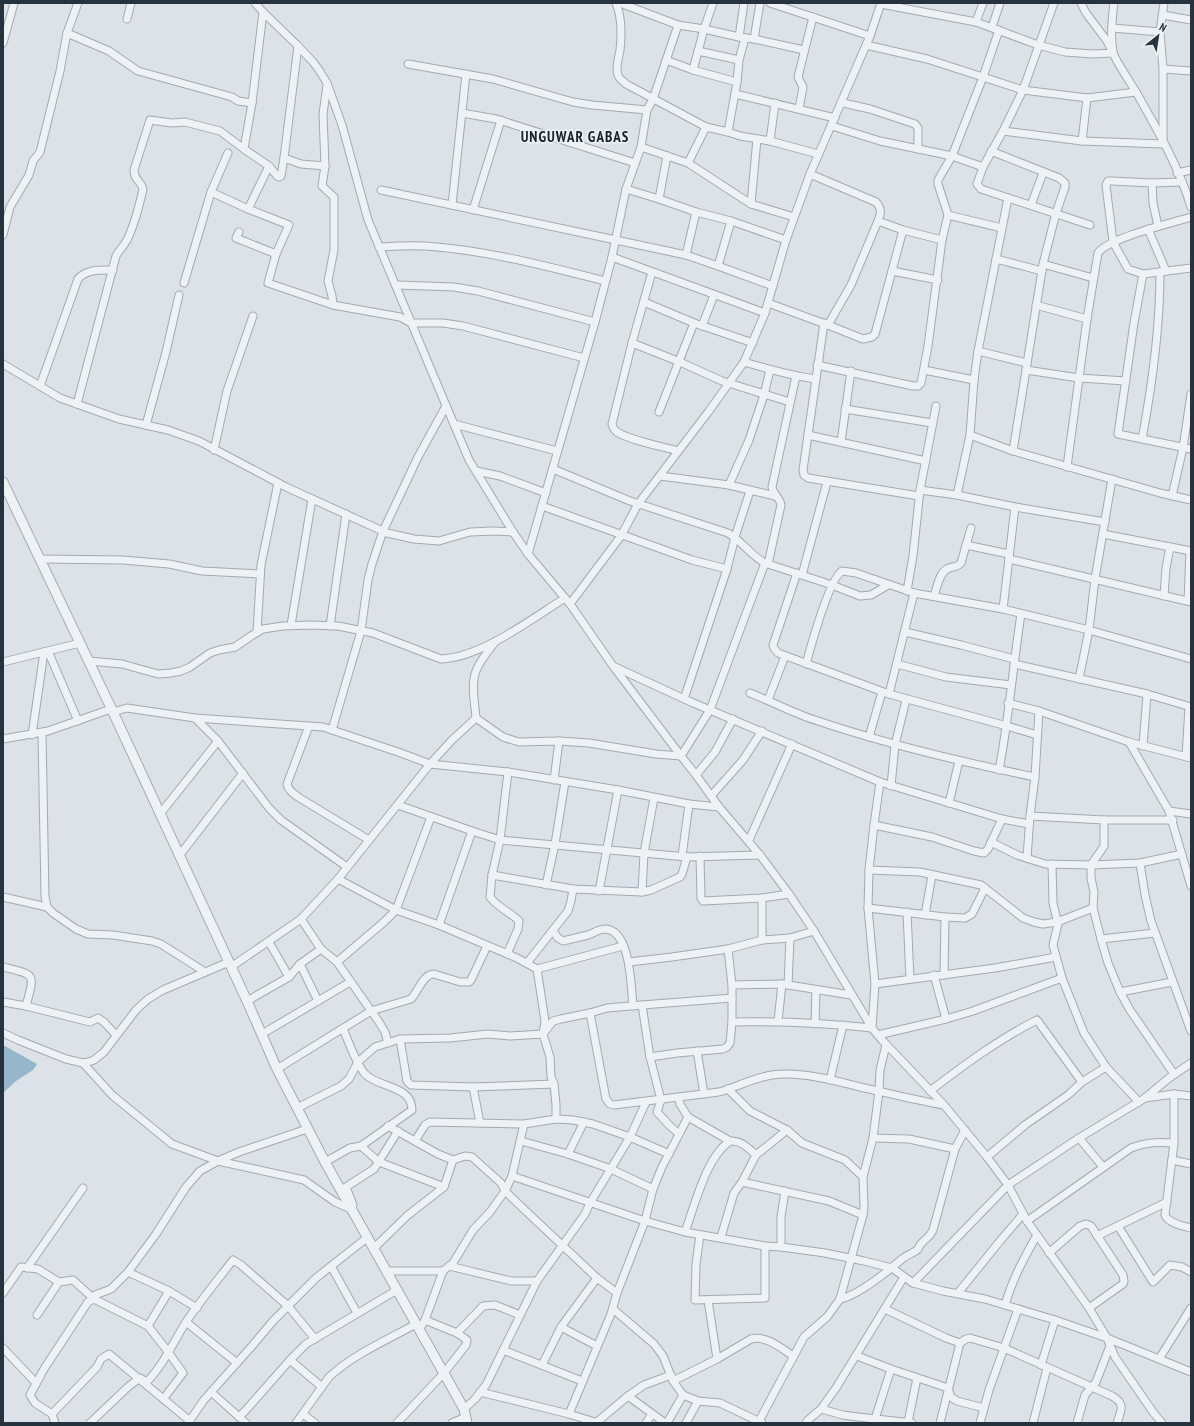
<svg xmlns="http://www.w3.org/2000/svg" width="1194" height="1426" font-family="'PT Sans Narrow',sans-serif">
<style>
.water{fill:#96b6c9}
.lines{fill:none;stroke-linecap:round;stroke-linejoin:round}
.minor-casing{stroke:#a2aab1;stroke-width:9}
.tertiary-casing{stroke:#a2aab1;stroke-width:11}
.minor{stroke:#eff2f5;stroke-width:7}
.tertiary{stroke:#eff2f5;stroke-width:9}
.labels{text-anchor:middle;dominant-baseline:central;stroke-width:3;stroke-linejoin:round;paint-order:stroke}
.district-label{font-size:15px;font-weight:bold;letter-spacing:1px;fill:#18232e;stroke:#ecf1f5}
</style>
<rect width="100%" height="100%" fill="#dce2e7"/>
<polygon class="water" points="3,1045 37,1064 33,1070 16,1081 3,1093"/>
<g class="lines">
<g class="minor-casing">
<g id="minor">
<polyline points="255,3 263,12 298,46 313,62 319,70 327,83 342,125 368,220 469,460 513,532 528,554 570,604 613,666 681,756 696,775 719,807 760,855 789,894 814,931 872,1028 882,1040 944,1105 987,1157 1008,1185 1027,1221 1089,1308 1107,1338 1115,1357 1153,1412 1162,1423"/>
<path d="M616,3C622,18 622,33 620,50C619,58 615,66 618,75C619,79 623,81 626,84L706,127L728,132L740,136L770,141L818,154"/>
<polyline points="620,3 678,25 704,29 693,70"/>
<polyline points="713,3 704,29 739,37 744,3"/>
<polyline points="770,3 870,36"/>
<polyline points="1054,3 1023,90 1003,131 983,167 977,184 981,189 1090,225"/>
<path d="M1114,3C1112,18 1110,36 1113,52C1114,59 1131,83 1136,92C1156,127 1180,169 1191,207"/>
<polyline points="881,4 976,22 1038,45 1065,52 1093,54 1113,53 1107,41 1086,13 1081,3"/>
<polyline points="263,12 252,103 244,149 269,166 277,176 279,177 281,176 284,158 298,46"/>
<polyline points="1163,15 1191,20"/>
<polyline points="127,19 131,3"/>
<polyline points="976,22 983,3"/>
<polyline points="992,27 1000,3"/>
<polyline points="1112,28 1160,32"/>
<polyline points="67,33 109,51 138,71 232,97 238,101 252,103"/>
<polyline points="739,37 754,39 760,3"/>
<polyline points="754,39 804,50"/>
<polyline points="3,43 14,3"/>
<polyline points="866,45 927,59 1023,90 1087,98 1136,92"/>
<polyline points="698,51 739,60 737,82"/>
<polyline points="666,60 693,70 737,82 728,132"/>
<polyline points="739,60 745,38"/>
<polyline points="408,64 493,79 573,102 592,105 647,110"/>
<polyline points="1163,69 1191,71"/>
<polyline points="735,94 835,118"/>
<polyline points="843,103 870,109 915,124 918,128 918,149"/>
<polyline points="799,109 803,87 798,77 813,17"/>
<polyline points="462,113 496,119 635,163"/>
<polyline points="832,126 880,141 952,156 983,167"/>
<polyline points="1003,131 1082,141 1163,144 1163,69 1160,32 1164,3"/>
<polyline points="770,141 775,103"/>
<polyline points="1082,141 1087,98"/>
<polyline points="641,147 688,163 706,127"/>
<polyline points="991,151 1059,178 1065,183 1065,187 1056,213 1043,264 1013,451"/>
<polyline points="228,153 211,192 248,209 269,166"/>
<polyline points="284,158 301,164 325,166 323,114 327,85"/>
<polyline points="688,163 751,204 794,217"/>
<polyline points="1177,173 1191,170"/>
<polyline points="1182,182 1152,183 1111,181 1108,181 1106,185 1113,242 1128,269 1143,274 1191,268"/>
<polyline points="1152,183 1153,203 1158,226"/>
<polyline points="626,189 659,199 696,212 731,221 786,240"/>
<polyline points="381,190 686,255 718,266 773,286"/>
<polyline points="659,199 667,156"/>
<polyline points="751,204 757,139"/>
<polyline points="452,205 466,74"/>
<polyline points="1031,205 1043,173"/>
<polyline points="473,210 501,120"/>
<polyline points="948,215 1002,228"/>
<polyline points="878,221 903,230"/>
<polyline points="1148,229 1166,271"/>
<polyline points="239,232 236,238 276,254 289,225 248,209"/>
<polyline points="3,235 10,207 29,175 33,161 40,152 60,71 67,33 78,3"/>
<path d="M379,247C395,246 410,245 425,246C486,250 546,266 605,281"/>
<polyline points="276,254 268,283 333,305 332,296 328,281 334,250 334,197 322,186 325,166"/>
<polyline points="686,255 696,212"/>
<polyline points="612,257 765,313"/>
<polyline points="996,259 1042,271"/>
<polyline points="1043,264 1093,278"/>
<polyline points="718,266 731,221"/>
<polyline points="892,271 938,280"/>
<path d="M652,272L632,343L612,424C613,428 614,430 617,432C631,441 661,446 678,451"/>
<polyline points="1143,274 1134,323 1118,434 1191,449"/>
<polyline points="184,283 211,192"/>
<polyline points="396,285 454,287 478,291 595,322"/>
<polyline points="644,302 694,323 753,343"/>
<path d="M768,303L828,325L851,285L878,221C881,213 882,209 876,202L810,174"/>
<polyline points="333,305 400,317 411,323 443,323 463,326 584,358"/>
<polyline points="1036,305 1087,319"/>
<polyline points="824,323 803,470 804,475 808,478 919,496"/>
<polyline points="828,325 863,339 872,337 875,334 903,230 942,240"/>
<polyline points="702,326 714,295"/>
<polyline points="632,343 680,362 722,381 790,402"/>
<polyline points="978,351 1027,363"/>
<path d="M744,362C768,369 791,376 816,379"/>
<polyline points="3,364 60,398 119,419 168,430 199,441 286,487 387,533 414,539 439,541 470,532 493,531 513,532"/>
<polyline points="817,365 913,386 918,386 921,383 928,346 942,240 948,215 938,184 938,180 952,156 983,77 999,30"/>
<polyline points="924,370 974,380"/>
<polyline points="1026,370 1079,378 1126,381"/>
<path d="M40,386L78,279C86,269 101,270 113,270"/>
<path d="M77,404L116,256C119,250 124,246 127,240C135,224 139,207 143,189C141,180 134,181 134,170L150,120L172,123L185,122L220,131L244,149"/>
<polyline points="845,409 932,423"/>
<polyline points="659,412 694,323"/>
<polyline points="454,424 557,451"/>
<polyline points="146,425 166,352 179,295"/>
<polyline points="808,435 926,461"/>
<polyline points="970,435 1013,451 1160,493 1191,500"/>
<path d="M1142,439C1152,386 1160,325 1160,272"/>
<polyline points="841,442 851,371"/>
<polyline points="214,450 227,391 253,316"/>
<path d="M1067,467L1087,319L1098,253C1108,238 1172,223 1191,217"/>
<path d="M553,469L630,501L728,533C742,541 750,555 765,563L832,585L860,596L871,595L888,585"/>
<polyline points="476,471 500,476 546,493"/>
<polyline points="660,476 729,485 775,496"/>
<polyline points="729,485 749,440 764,395 770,370"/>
<polyline points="920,490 957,495 1015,507 1105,522"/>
<polyline points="957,495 970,435 974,380 978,351 1008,198"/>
<polyline points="1172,496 1183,448 1191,394"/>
<polyline points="542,506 692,560 727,569"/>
<polyline points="1103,534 1191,551"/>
<polyline points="966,545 1009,554"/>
<polyline points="528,554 595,322 612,257 626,189 641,147 647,110 653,99 678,25"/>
<polyline points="40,559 123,560 169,564 202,571 260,574"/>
<polyline points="1009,559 1191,602"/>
<path d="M768,564L781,505C780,498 773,494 772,487L796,376"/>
<polyline points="797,573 773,645 774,648 778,653 889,694 1007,726 1037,735"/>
<polyline points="802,575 827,482"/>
<polyline points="907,591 913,556 920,490 936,406"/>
<path d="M934,596C937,588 939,573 947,569C952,566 957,568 961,563L971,528"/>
<polyline points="1164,596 1166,568 1170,547"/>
<polyline points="1188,601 1190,551"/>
<polyline points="570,604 621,536 638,504 709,411 744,362 765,313 786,240 810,174 870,36 881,3"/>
<polyline points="1003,609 1015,507"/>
<polyline points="291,625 312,499"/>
<polyline points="330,626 346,514"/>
<polyline points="257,632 261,565 278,483"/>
<polyline points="905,632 961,645 1014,659"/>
<path d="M495,642C488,652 478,662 475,674C471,688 475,704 476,718L503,737L519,742L559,741L589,743L656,754L681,756L710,710L765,563"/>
<polyline points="48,651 78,721"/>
<path d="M89,661L122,664L158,674L171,673L181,671L190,667L210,653L219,650L235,647L251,636L263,629L283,626L310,625L338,626L373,633L441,659C482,657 530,620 565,598"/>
<polyline points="3,662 80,643"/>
<path d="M806,664C811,646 829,579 842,571L856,573L914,593L1003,609L1089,630L1191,659"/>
<polyline points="897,664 946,677 1011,685"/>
<polyline points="1014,664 1147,694 1191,707"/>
<polyline points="615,667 691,702 880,782 1002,819 1029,824"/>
<polyline points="1079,679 1089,630 1095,579 1112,479"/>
<path d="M750,693C773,702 795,714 818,721C889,745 962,762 1035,777"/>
<polyline points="889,694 914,593"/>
<polyline points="684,699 727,569 735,537 750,491"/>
<polyline points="768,700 785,656"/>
<polyline points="1008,703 1039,711 1129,742 1191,758"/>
<polyline points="113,712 127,708 195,718 323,727 398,752 430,764 508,772 618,790 689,804 719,807"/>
<polyline points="195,718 218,741 269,808 281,820 347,867"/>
<path d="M309,726L287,784C288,790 293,793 298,797L369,840"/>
<polyline points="332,730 361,631 368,580 372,564 383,531 418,457 446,406"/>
<polyline points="42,733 45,896 47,907 53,913 76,929 88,934 113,935 152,941 161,944 205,972"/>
<polyline points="32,735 44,652"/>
<polyline points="869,737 882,692"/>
<polyline points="3,739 48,731 111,709"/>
<polyline points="1129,742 1169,811 1191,886"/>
<polyline points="1143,746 1147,694"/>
<polyline points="1186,757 1189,707"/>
<path d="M999,770C1009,718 1013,666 1021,614"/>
<polyline points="696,775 715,752 733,719"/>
<polyline points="554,780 559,741"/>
<polyline points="891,786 895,745 906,700"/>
<polyline points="711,796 743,760 762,731"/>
<polyline points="949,803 959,761"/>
<polyline points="398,805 472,831 500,840 687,857 760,855"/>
<polyline points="1169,811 1191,814"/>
<polyline points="160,814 218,741"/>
<polyline points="1030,816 1104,820 1173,820"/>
<polyline points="1104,820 1104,846 1091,865 1091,878 1094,892 1093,908 1101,939 1108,963 1120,992 1130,1010 1174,1074"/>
<polyline points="874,825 932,837 974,851 984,853 988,849 1002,819"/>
<polyline points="749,840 792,744"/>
<polyline points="991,842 1017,855 1045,864 1091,865 1140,863 1182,854"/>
<polyline points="179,856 243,773"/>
<polyline points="682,856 689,804"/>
<polyline points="700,856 701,898 703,901 762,898 789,894"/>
<polyline points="1027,858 1030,816 1035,777 1039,711"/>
<polyline points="1140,863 1145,895 1151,921 1191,1031"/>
<polyline points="1052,864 1053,903 1058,924 1053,945 1062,978 1084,1033 1106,1067 1139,1102"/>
<polyline points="869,870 920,872 981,885 1023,918 1034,922 1043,924 1057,922 1093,908"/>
<polyline points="492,875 573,889 642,892 651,890 680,877 682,874 687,857"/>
<polyline points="338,879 396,910 439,925 517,958 537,969 623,946"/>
<polyline points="546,885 555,844 565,782"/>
<polyline points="599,891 618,790"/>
<polyline points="642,892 644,853 654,798"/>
<polyline points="3,897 47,907"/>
<polyline points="762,898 762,940"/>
<polyline points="868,908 945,917 965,918 972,914 985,888"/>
<polyline points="907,912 910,979"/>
<polyline points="925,915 932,875"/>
<polyline points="301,919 321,949 337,962 379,1022 385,1032 388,1043"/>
<polyline points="439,925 472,831"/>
<path d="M553,931L558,938L563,941C571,939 580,937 588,935C594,933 599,929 605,929C631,930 631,987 633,1006"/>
<polyline points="1101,939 1155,933"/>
<polyline points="269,942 289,977"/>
<path d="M507,954L518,929L519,921C510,912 497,907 490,897L492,875L500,840L508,772"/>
<polyline points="337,962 384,922 396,910 431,817"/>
<polyline points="629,962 672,957 728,949 762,940 790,938 814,931"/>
<polyline points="527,963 568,911 571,901 573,889"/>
<polyline points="300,964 318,1001"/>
<path d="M3,967C36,975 35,973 26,1006"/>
<polyline points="231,967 301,919 338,879 430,764 452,740 476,718"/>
<polyline points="537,969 545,1021 543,1034 550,1057 551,1077 554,1084 556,1105 556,1119"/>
<polyline points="934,975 946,1019"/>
<polyline points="944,975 945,917"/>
<polyline points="875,984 995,968 1056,957"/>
<polyline points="732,985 782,984 851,995"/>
<polyline points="788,985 790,938"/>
<polyline points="1120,992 1172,982"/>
<polyline points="247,1001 289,977 300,964 321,949"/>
<polyline points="3,1002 26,1006 90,1022 98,1018 104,1022 116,1035"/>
<polyline points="642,1005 732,998"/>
<path d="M590,1013L606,1099L610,1104L614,1105L719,1092C737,1087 753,1078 772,1075C799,1071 833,1080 860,1087C887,1093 915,1100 943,1105"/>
<polyline points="778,1021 782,984"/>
<path d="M732,1022C779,1021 825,1023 872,1028L875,984L868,908L869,870L874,825L880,782"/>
<polyline points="815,1024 816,990"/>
<polyline points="3,1033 18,1040 66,1059 83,1063 88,1062 94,1060 104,1052 136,1010 148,999 163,990 229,962"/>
<polyline points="262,1034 350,982"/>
<polyline points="878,1035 946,1019 973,1011 1062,978"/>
<polyline points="400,1039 407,1081 411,1085 473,1087 554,1084"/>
<polyline points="697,1051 704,1094"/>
<polyline points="650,1057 677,1053 723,1049 727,1047 730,1043 732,1022 732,985 728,949"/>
<polyline points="83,1063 112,1095 172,1144 218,1161 304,1180 335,1202 353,1210"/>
<path d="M277,1069L371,1011L411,999C418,992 423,974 434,974L460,982H469L471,980L487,946"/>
<polyline points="830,1080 843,1025"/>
<polyline points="473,1087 480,1123"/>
<polyline points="728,1089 750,1111 787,1130 802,1143 845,1160 863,1177"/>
<path d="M930,1091C964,1065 999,1039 1037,1020L1082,1082"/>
<path d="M1174,1094V1143L1165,1215C1168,1223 1183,1226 1191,1228"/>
<path d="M678,1097L680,1104L688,1117L730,1141C741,1140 748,1148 756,1155"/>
<polyline points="1145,1098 1174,1094 1191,1096"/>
<polyline points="297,1108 341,1086 349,1079 358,1062 375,1047 400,1039 450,1038 488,1034 510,1036 543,1034 553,1021 561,1019 590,1013 607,1008 642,1005 650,1057 661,1100 657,1112 670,1126 679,1134"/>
<polyline points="388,1126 438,1154 453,1160 465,1156 472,1157 501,1183 505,1191 529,1214 597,1278 617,1293"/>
<polyline points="873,1138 909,1139 955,1149"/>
<polyline points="1079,1138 1103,1167"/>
<polyline points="415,1141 425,1125 430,1122 524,1124 556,1119 573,1120 593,1124 630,1137 669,1154"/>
<polyline points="521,1141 568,1154 611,1169 653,1189"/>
<polyline points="361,1146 379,1162 444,1187"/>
<polyline points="568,1154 584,1122"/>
<polyline points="987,1157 1025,1125 1068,1095 1082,1082 1106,1067"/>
<polyline points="1172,1160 1191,1164"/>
<path d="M325,1162L350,1148L361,1146L412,1110C412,1085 378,1088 365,1074C356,1064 349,1042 343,1029"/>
<polyline points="512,1176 645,1221 685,1232 765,1246 781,1247 825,1253 864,1261 892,1268 913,1283 943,1291 985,1299 1055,1320 1107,1338 1191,1372"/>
<polyline points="742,1182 829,1201 863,1215"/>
<polyline points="353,1205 346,1187 374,1169 398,1131"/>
<path d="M1027,1221L1131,1148C1146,1142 1157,1142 1174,1143"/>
<polyline points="1118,1226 1153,1282 1170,1265 1182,1267 1191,1272"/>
<path d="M685,1232C695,1205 706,1157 730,1141"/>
<polyline points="700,1235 696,1264 695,1300 765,1298 765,1246"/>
<polyline points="1097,1236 1167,1202"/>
<polyline points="721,1237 734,1193 742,1182 756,1155 787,1130"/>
<polyline points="781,1247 781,1217 785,1191"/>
<polyline points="374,1248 408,1215 444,1187 453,1160"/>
<polyline points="1049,1253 1080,1226 1086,1224 1091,1226 1123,1275 1124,1281 1123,1284 1089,1308"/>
<polyline points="331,1266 357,1313"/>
<polyline points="449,1266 511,1281 537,1281"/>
<polyline points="27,1268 83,1188"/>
<polyline points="387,1271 443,1271"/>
<polyline points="128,1272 169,1291 197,1308"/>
<polyline points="913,1283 1008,1185 1079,1138 1145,1098 1169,1078 1191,1063"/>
<polyline points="3,1293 21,1267 38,1269 59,1282"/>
<polyline points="958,1293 1000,1241 1023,1214"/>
<path d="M840,1299C859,1295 888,1271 902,1259C907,1255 914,1253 918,1249C919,1247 920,1245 921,1244C925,1238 929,1239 933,1230L955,1149L965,1130"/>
<path d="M708,1300L717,1359L751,1339C766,1335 781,1348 793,1356"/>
<path d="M1005,1305C1012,1280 1024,1258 1037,1235"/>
<polyline points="613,1309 654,1344 663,1356 673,1381 683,1395 698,1401 720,1403 762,1423"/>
<path d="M885,1309L946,1338L960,1343L966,1339L970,1338L1004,1348L1112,1396C1126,1404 1121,1410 1117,1423"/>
<polyline points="37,1315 59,1282 73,1280 94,1299 148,1326 169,1353 183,1373 164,1398"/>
<polyline points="186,1322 237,1363"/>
<polyline points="148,1326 169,1291"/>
<polyline points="561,1327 597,1346"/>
<polyline points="419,1330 425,1320 443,1271 453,1263 473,1230 490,1212 505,1191 512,1176 524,1124"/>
<polyline points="457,1333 483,1306 495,1305 520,1315"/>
<polyline points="3,1348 36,1383"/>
<polyline points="503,1350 582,1381"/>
<polyline points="857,1356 891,1369 948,1388 951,1397 957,1401 984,1408"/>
<polyline points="1159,1359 1191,1308"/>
<polyline points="290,1360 322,1387"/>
<polyline points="542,1365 561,1327 597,1278"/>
<polyline points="1041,1365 1055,1320"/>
<polyline points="673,1381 717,1359"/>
<polyline points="211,1392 246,1423"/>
<polyline points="480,1392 569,1414 598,1423"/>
<polyline points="628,1396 665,1423"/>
<polyline points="464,1409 475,1399 486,1385 537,1281 585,1214 590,1203 630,1137 646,1102"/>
<polyline points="821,1409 843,1415 858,1417 912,1423"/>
<polyline points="52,1414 97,1367 101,1359 109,1354 190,1421"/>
<polyline points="303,1414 315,1423"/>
<polyline points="569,1414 611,1314 617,1293 645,1221 653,1189 662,1167 688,1117"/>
<polyline points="239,1417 246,1410 290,1360 306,1344 397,1290"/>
<polyline points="875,1419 891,1369"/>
<polyline points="807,1421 821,1409 836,1388 904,1277"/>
<polyline points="597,1422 628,1396 644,1385 671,1375"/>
<polyline points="908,1422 917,1378"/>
<polyline points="55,1423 52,1414 35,1403 30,1395 44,1369 88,1302 94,1299 95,1295 111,1289 128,1272 156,1234 186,1187 200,1171 218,1161 239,1152 307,1129"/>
<path d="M90,1423L129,1386L140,1378L147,1382C164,1364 173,1343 186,1322C200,1301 217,1281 233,1260L241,1265L288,1306L315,1339"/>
<polyline points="188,1423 204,1400 252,1346 273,1321 316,1278 368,1237"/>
<path d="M296,1423L329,1377C354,1354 387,1340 416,1324"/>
<polyline points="397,1423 444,1373 466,1345 467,1340 457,1333 425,1320"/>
<polyline points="452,1423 466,1417"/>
<polyline points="646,1423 652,1414"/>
<polyline points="667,1423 683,1395"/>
<polyline points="686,1423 698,1401"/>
<polyline points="758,1423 804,1337 827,1317 840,1299 863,1215 864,1207 863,1177 873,1138 879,1091 880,1070 886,1045"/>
<polyline points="940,1423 960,1343"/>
<polyline points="980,1423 989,1390 1018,1309"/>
<polyline points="1033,1423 1047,1368"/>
<polyline points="1077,1423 1085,1395 1096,1382 1110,1346"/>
</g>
</g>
<g class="tertiary-casing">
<polyline id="tertiary" points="3,482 113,712 247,1001 277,1069 325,1162 464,1409 467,1423"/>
</g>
<use href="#minor" class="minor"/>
<use href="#tertiary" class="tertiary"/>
</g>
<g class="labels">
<g class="district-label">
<text x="575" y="136">UNGUWAR GABAS</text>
</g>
</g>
<rect width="1194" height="1426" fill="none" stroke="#26323e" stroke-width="8"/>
<g transform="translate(1158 36) rotate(30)" stroke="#ecf1f5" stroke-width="3" paint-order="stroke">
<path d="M0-3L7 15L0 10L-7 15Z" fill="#26323e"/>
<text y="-6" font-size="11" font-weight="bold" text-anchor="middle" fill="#26323e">N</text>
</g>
</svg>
